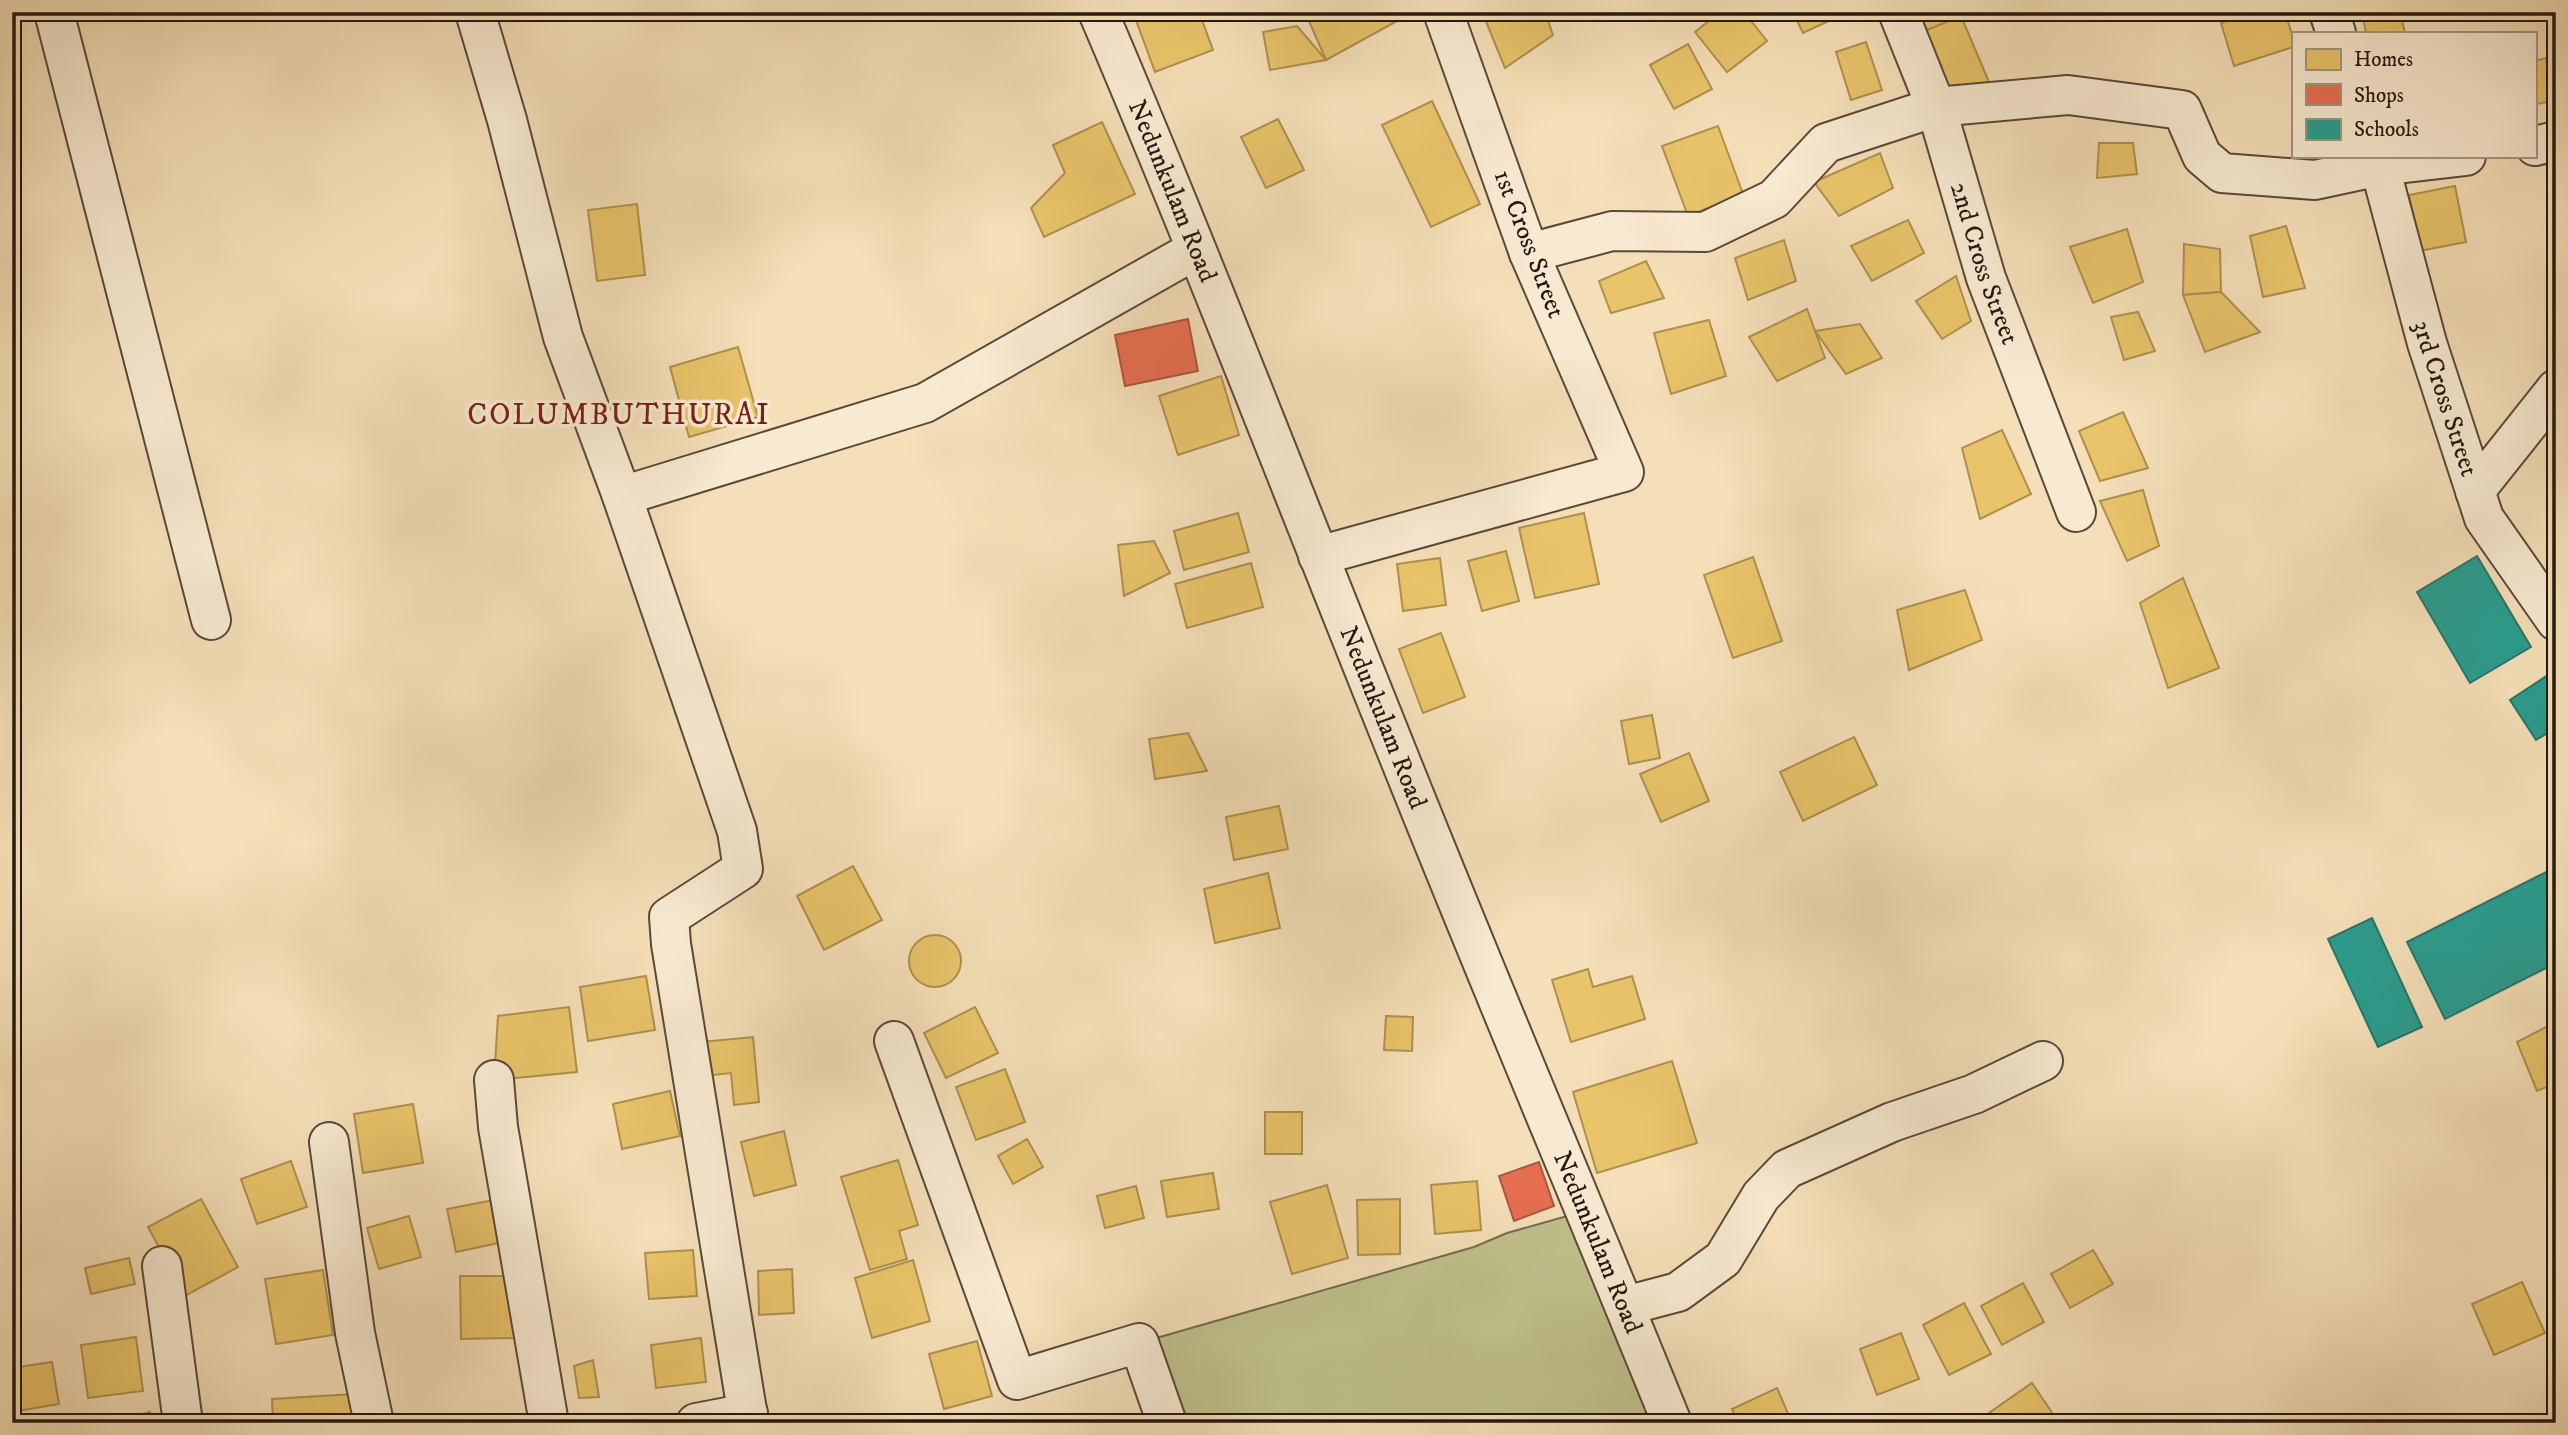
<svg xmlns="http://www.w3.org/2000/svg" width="2568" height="1435" font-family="'IM FELL DW Pica',serif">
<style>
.green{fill:#c0c18c;stroke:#726c4e;stroke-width:2}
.homes{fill:#e9c46a;stroke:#ae904f;stroke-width:2}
.shops{fill:#e76f51;stroke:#ad553e;stroke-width:2}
.schools{fill:#2a9d8f;stroke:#287569;stroke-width:2}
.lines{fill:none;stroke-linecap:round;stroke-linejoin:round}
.street-casing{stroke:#59493b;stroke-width:42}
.street{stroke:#f8ead1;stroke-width:38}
.labels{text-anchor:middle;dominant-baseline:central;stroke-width:7;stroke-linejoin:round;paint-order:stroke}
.street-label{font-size:26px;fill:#251711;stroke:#f8ead1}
.quarter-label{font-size:30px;letter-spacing:2px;fill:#7a1f14;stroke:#f8ead1}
</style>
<rect width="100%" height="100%" fill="#f5dfb8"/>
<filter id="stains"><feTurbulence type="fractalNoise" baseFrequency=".00286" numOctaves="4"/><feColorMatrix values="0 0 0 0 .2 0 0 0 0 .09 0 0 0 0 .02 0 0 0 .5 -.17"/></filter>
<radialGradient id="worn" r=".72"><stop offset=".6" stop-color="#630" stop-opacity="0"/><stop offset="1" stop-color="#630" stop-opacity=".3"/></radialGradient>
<polygon class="green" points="1585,1211 1672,1423 1167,1423 1139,1343 1474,1247 1507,1233"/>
<g class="homes">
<polygon points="1133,12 1199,12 1213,50 1155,72"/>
<polygon points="1305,12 1407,12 1408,15 1326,60"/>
<polygon points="1482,12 1545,12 1553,35 1505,68"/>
<polygon points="1720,12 1744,12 1767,41 1727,72 1695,32"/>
<polygon points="1793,12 1848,12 1803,33"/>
<polygon points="1912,12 1959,12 1961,16 1920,33"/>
<polygon points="2254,12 2285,12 2293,38 2293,47 2234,66 2221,23"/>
<polygon points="2362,12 2400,12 2405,33 2366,33"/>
<polygon points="1961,16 1989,82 1948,99 1920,33"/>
<polygon points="1297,26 1326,60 1270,70 1263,32"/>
<polygon points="1866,42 1882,90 1851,100 1836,52"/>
<polygon points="1688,44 1712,89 1674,109 1650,65"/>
<polygon points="2546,58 2554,101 2535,104 2535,61"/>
<polygon points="1432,101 1480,204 1431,227 1382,125"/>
<polygon points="1278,119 1304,170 1266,188 1241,137"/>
<polygon points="1102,122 1135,194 1044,237 1031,208 1065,173 1053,145"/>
<polygon points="1718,126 1743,194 1688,216 1662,146"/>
<polygon points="2099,143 2133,143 2137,174 2097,178"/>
<polygon points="1880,153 1893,188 1839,216 1814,182"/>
<polygon points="2455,186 2466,242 2419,251 2409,195"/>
<polygon points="637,204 645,275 597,281 588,210"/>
<polygon points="1908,220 1924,253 1872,281 1851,246"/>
<polygon points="2286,226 2305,288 2263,297 2250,236"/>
<polygon points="2127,229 2143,282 2093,303 2070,247"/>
<polygon points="1784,240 1796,281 1748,300 1735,258"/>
<polygon points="2184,244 2220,249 2221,292 2183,295"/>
<polygon points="1646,261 1664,298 1611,313 1599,281"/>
<polygon points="1956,276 1971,321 1942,339 1916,301"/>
<polygon points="2221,292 2260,332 2205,352 2183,295"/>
<polygon points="1807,309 1825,358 1777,381 1749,337"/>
<polygon points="2138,312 2155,351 2124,360 2111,317"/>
<polygon points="1709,320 1726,376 1671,394 1654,333"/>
<polygon points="1860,324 1882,358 1846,374 1815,331"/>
<polygon points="738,347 758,417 689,437 670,367"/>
<polygon points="1221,376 1239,435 1178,455 1159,396"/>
<polygon points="2123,412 2148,468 2100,481 2079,431"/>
<polygon points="2002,430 2031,494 1980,519 1962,448"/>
<polygon points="2143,490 2159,546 2127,561 2100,501"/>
<polygon points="1238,513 1249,552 1184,570 1174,531"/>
<polygon points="1584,513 1599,584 1535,598 1519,528"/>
<polygon points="1154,541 1170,573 1124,596 1118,545"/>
<polygon points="1506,551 1519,601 1482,611 1468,561"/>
<polygon points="1753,557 1782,641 1733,658 1704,575"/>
<polygon points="1440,558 1446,605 1403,611 1397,564"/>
<polygon points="1251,563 1263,607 1187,628 1175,584"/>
<polygon points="2183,578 2219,668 2168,688 2140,603"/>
<polygon points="1965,590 1982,640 1909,670 1897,610"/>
<polygon points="1441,633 1465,697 1423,713 1399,649"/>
<polygon points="1652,715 1660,758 1629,764 1621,721"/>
<polygon points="1188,733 1207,771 1155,779 1149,739"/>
<polygon points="1854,737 1877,785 1803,821 1780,772"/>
<polygon points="1689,753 1709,801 1661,822 1640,774"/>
<polygon points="1279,806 1288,849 1234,860 1226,817"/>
<polygon points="853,866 882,920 824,950 797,896"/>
<polygon points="1268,873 1280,928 1215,943 1204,889"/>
<circle cx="935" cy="961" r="26"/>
<polygon points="1588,969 1593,987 1632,976 1645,1019 1571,1042 1552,980"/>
<polygon points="646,976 655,1030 588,1041 580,987"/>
<polygon points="569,1007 577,1072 494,1080 498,1016"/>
<polygon points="975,1007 998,1053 946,1078 924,1033"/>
<polygon points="1386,1016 1413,1017 1412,1051 1384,1050"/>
<polygon points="2554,1023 2556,1028 2556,1083 2537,1091 2517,1042"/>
<polygon points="753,1037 759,1102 734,1105 731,1073 704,1076 702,1042"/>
<polygon points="1672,1061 1697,1143 1597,1173 1573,1092"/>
<polygon points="1005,1069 1025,1122 976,1140 956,1087"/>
<polygon points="670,1091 680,1136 622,1149 613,1104"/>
<polygon points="413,1104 423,1163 363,1173 354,1114"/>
<rect x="1265" y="1112" width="37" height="42"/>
<polygon points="784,1131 796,1185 754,1196 741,1142"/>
<polygon points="1027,1139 1043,1167 1013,1184 998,1156"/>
<polygon points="898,1160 918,1225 899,1231 907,1259 870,1270 841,1177"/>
<polygon points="291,1161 307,1207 257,1224 241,1179"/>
<polygon points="1213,1173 1219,1209 1167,1217 1161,1181"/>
<polygon points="1477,1181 1481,1230 1435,1234 1431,1185"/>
<polygon points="1327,1185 1348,1258 1292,1274 1270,1202"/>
<polygon points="1136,1186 1144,1218 1105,1228 1097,1196"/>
<polygon points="201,1199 238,1267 185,1296 148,1227"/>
<polygon points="499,1199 508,1241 456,1252 447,1209"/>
<polygon points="1400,1199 1400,1254 1358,1255 1357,1200"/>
<polygon points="409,1216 421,1257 379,1269 367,1228"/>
<polygon points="693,1250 697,1296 649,1299 645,1253"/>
<polygon points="2093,1250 2113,1284 2070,1308 2051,1274"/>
<polygon points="129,1258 135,1284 91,1294 85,1268"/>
<polygon points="913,1260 930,1321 872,1338 855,1278"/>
<polygon points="792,1269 794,1313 759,1315 758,1271"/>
<polygon points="323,1270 333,1335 276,1344 265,1279"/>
<polygon points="460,1276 516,1276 516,1338 461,1339"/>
<polygon points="2522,1282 2545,1333 2494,1355 2472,1304"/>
<polygon points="2023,1283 2044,1322 2002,1345 1981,1306"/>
<polygon points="1964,1303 1991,1354 1949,1375 1923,1325"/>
<polygon points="1901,1333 1919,1379 1877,1395 1860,1349"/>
<polygon points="136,1337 143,1391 88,1398 81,1345"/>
<polygon points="701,1338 706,1382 656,1388 651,1345"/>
<polygon points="977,1341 992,1396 944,1409 929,1354"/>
<polygon points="593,1360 599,1397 579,1398 574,1366"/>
<polygon points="52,1362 59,1404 12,1412 12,1368"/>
<polygon points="2032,1383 2059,1423 1991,1423 1986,1415"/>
<polygon points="1777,1388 1792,1423 1738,1423 1732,1409"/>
<polygon points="353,1394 354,1423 273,1423 272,1399"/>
<polygon points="150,1412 153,1423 120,1423 119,1420"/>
<polygon points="1063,1415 1064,1423 1030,1423"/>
</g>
<g class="shops">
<polygon points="1188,319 1198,371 1125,386 1115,335"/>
<polygon points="1539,1162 1554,1206 1514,1221 1499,1176"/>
</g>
<g class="schools">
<polygon points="2477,556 2531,647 2470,683 2417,592"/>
<polygon points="2548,675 2556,687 2556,728 2536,740 2510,700"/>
<polygon points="2556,867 2556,963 2445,1019 2407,942"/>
<polygon points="2372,918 2422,1027 2378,1047 2328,939"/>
</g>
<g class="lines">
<g class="street-casing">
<g id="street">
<polyline points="54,12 211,620"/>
<polyline points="475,12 507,120 563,337 622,496 737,831 743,869 669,917 671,944 749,1423"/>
<path id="s1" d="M1098,12C1203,258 1299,509 1399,757C1488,980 1582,1201 1672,1423"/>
<path id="s2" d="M1898,12L1936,107L1986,278L2076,512"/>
<polyline points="2329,12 2336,33"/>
<polyline points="2535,146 2556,141"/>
<path id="s3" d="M2377,156L2427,343L2484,518L2556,621"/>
<polyline points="1529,253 1612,231 1705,232 1774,199 1826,143 1936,107 2068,95 2182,110 2202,156 2222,173 2315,180 2380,166 2466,156"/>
<polyline points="2475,491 2556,389"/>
<polyline points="622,496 925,403 1195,250"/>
<polyline points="1318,556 1624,472 1529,253 1443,12"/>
<polyline points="894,1041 1017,1380 1139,1343 1167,1423"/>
<polyline points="494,1080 498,1127 549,1423"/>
<polyline points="329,1142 355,1333 374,1423"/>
<polyline points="162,1266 183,1423"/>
<polyline points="1625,1306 1678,1292 1723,1259 1761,1196 1787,1169 1892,1122 1974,1094 2043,1061"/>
<polyline points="696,1423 748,1413"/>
</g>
</g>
<use href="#street" class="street"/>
</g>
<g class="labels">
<g class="street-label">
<text stroke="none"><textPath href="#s1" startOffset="194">Nedunkulam Road</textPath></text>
<text transform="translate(1529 244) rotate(69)">1st Cross Street</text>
<text stroke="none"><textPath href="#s2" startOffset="266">2nd Cross Street</textPath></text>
<text stroke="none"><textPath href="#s3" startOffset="252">3rd Cross Street</textPath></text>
<text stroke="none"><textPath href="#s1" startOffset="761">Nedunkulam Road</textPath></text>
<text stroke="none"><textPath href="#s1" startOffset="1328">Nedunkulam Road</textPath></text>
</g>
<g class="quarter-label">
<text x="619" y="415">COLUMBUTHURAI</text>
</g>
</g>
<rect width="2568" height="1435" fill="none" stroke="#f5dfb8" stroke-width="42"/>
<rect x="14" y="14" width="2540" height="1407" fill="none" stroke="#251711" stroke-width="3.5"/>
<rect x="21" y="21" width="2526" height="1393" fill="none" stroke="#251711" stroke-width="2"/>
<rect x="2292" y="32" width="245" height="126" fill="#f8ead1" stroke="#a49684" stroke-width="2"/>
<rect x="2306" y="49" width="35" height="21" fill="#e9c46a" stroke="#a49684" stroke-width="2"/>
<text x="2354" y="66" font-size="21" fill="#251711">Homes</text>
<rect x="2306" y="84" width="35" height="21" fill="#e76f51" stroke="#a49684" stroke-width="2"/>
<text x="2354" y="102" font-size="21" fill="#251711">Shops</text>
<rect x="2306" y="119" width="35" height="21" fill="#2a9d8f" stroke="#a49684" stroke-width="2"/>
<text x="2354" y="136" font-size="21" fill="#251711">Schools</text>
<rect width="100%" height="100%" filter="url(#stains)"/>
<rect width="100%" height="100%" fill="url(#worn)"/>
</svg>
